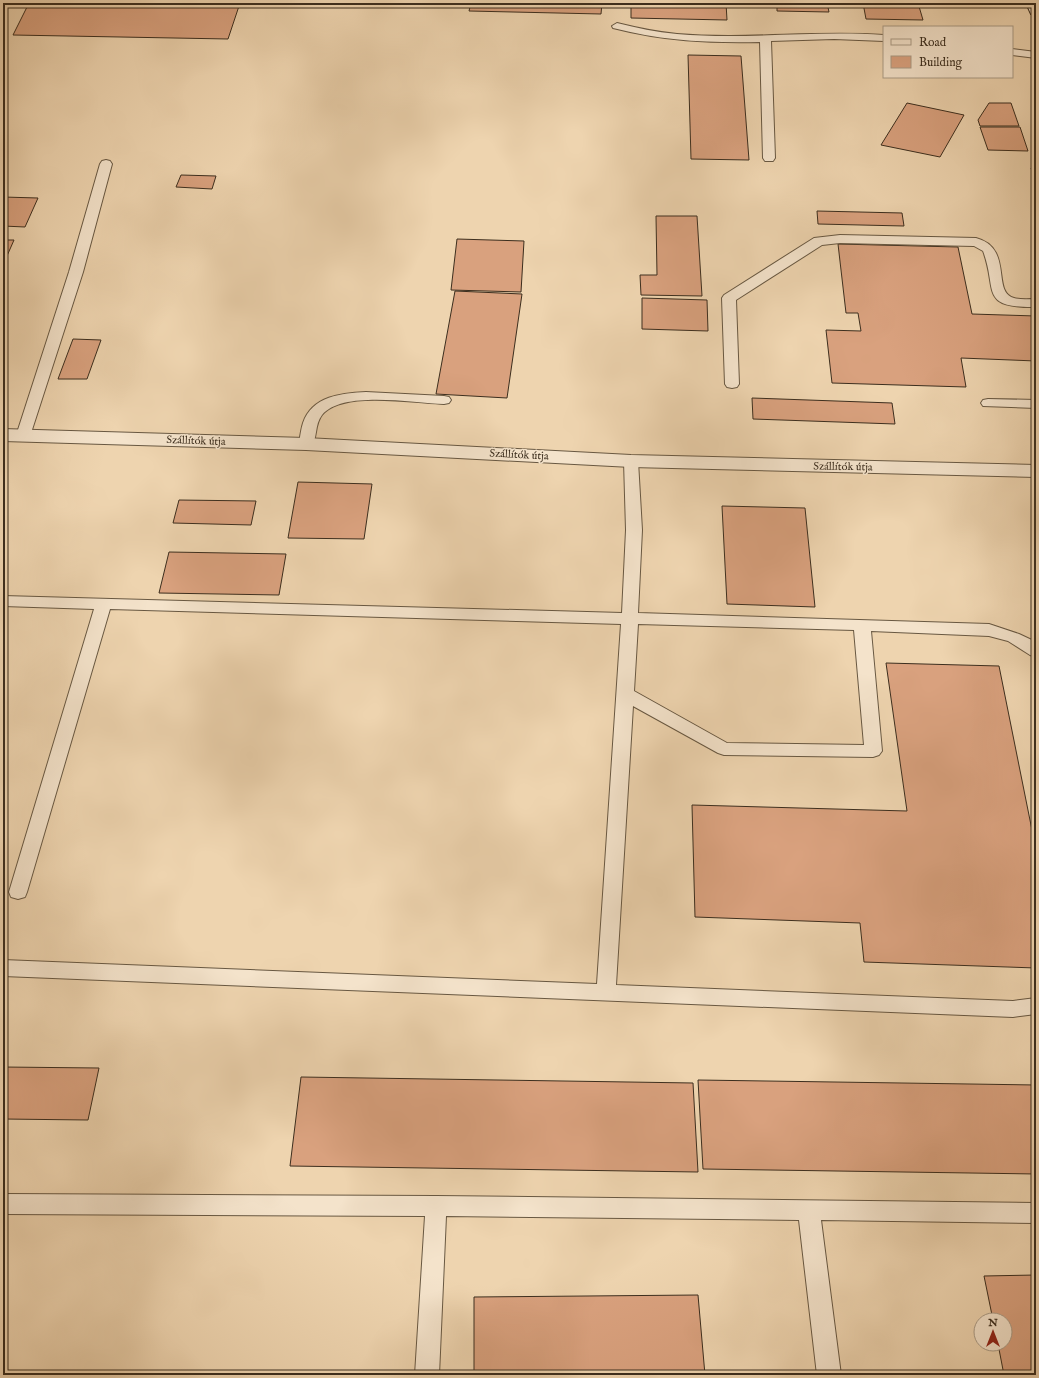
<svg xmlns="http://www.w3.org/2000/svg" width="1039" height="1378" font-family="'IM FELL English',serif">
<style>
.building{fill:#d9a17e;stroke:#3c2e1e}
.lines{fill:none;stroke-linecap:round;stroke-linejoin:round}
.lane-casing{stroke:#685842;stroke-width:2}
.street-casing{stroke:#685842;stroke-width:2}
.secondary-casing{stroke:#3c2e1e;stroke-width:2}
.lane{fill:#f4e3cb;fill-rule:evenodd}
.street{fill:#f4e3cb;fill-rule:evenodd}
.secondary{fill:#f4e3cb;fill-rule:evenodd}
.labels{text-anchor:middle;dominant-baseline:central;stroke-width:3;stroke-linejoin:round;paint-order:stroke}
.street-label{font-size:11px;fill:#3c2e1e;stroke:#f4e3cb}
</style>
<rect width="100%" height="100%" fill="#eed4af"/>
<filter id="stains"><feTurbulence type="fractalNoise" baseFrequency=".005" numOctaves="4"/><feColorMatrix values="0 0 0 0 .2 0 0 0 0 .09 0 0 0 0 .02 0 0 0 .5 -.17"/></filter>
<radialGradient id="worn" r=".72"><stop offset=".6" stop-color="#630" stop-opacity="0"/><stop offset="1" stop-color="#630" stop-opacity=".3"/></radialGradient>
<g class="building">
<polygon points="29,3 240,3 228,39 13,35"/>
<polygon points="471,3 602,3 601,14 469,11"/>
<polygon points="631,3 726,3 727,20 631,18"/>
<polygon points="777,3 827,3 829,12 777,11"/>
<polygon points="863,3 918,3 923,20 866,19"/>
<polygon points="688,55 741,56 749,160 691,159"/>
<polygon points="907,103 964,115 940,157 881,145"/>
<polygon points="989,103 1011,103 1019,126 980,126 978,120"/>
<polygon points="980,127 1020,127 1028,151 988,150"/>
<polygon points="1031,168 1036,169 1036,185"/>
<polygon points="181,175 216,176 212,189 176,187"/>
<polygon points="3,197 38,198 25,227 3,226"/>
<polygon points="817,211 902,213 904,226 818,224"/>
<polygon points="656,216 697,216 702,296 641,295 640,275 657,275"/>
<polygon points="457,239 524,241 521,292 451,290"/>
<polygon points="3,240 14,240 3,265"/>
<polygon points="838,244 958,247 972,314 1036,316 1036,361 961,358 966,387 832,383 826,330 861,331 858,313 846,313"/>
<polygon points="455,291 522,294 507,398 436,394"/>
<polygon points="642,298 707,300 708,331 642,329"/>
<polygon points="73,339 101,340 87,379 58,379"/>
<polygon points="752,398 892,403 895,424 753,419"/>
<polygon points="298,482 372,484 364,539 288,538"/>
<polygon points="179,500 256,501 251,525 173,523"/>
<polygon points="722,506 805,508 815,607 727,604"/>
<polygon points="169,552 286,554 279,595 159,593"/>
<polygon points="886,663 999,666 1036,850 1036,968 864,962 860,923 695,917 692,805 907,811"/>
<polygon points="3,1067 99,1068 88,1120 3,1119"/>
<polygon points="301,1077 693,1083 698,1172 290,1166"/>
<polygon points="698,1080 1036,1085 1036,1174 703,1169"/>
<polygon points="1036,1275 1036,1375 1004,1375 998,1344 1005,1344 1005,1320 993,1320 984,1276"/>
<polygon points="698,1295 705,1375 474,1375 474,1297"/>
</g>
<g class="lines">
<g class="lane-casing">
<g id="lane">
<path d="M617,23C637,28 656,32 677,34C746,40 815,30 884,35V41L834,39L771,41L775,158L773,161H765L763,158L760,42C707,43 664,41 613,28L612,26Z"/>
<polygon points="1012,49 1036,52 1036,58 1012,55"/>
<polygon points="106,160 110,161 112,164 83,272 30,436 28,439 23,440 18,439 16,436 69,272 100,164 102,161"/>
<path d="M840,235L976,238C1014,248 991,292 1014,298C1021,300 1029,299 1036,299V307C978,308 998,290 983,251L974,246L840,243L822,245L736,300L739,384L737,387L732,388L727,387L725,384L722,298L724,295L814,238Z"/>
<path d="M366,392L444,396L449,397L451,400L449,403L444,404C414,403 342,390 322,415C314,425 318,438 311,447L306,448L301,447L299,444C300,437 301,429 303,423C312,396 342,393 366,392Z"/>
<polygon points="988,399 1036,400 1036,408 983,406 981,403 983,400"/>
<path d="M631,456L636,458L638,461L642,530L638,613L989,624L1019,634L1036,642V657L1030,655L1008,641L989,636L871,631L882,751L879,755L873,757L724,755L718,753L633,706L616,985L1013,1001L1036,998V1014L1013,1017L3,976V960L597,984L621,624L110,609L27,892L25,897L18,899L11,897L9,892L94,609L3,606V596L622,613L626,530L624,461L626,458ZM638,624L854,630L864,745L727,743L634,691Z"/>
<polygon points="3,1194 436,1196 1036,1203 1036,1223 821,1220 841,1375 817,1375 799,1220 446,1216 439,1375 415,1375 425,1216 3,1214"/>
</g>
</g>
<g class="street-casing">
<polygon id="street" points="3,429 306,438 631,455 1036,465 1036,477 631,467 306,450 3,441"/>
</g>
<g class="secondary-casing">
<polygon id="secondary" points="1026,3 1036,3 1036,15 1031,14"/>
</g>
<use href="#lane" class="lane"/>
<use href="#street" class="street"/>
<use href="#secondary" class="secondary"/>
</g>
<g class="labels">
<g class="street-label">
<text transform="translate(196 441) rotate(2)">Szállítók útja</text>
<text transform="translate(519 455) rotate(3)">Szállítók útja</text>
<text transform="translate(843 467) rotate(1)">Szállítók útja</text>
</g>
</g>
<rect width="1039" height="1378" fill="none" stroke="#eed4af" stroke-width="16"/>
<rect x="4" y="4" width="1031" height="1370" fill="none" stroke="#3c2e1e" stroke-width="2"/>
<rect x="8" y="8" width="1023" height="1362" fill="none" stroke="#3c2e1e"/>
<rect x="883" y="26" width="130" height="52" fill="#f4e3cb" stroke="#aa9b86"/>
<rect x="891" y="39" width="20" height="6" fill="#f4e3cb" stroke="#aa9b86"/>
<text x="919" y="46" font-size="12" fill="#3c2e1e">Road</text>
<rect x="891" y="56" width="20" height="12" fill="#d9a17e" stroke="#aa9b86"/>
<text x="919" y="66" font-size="12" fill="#3c2e1e">Building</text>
<g transform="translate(993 1332)"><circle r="19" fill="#f4e3cb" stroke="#aa9b86"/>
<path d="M0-3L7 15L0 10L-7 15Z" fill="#8f2418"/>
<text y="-6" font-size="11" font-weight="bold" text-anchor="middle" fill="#3c2e1e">N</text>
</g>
<rect width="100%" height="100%" filter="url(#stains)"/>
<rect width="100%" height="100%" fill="url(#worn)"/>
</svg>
